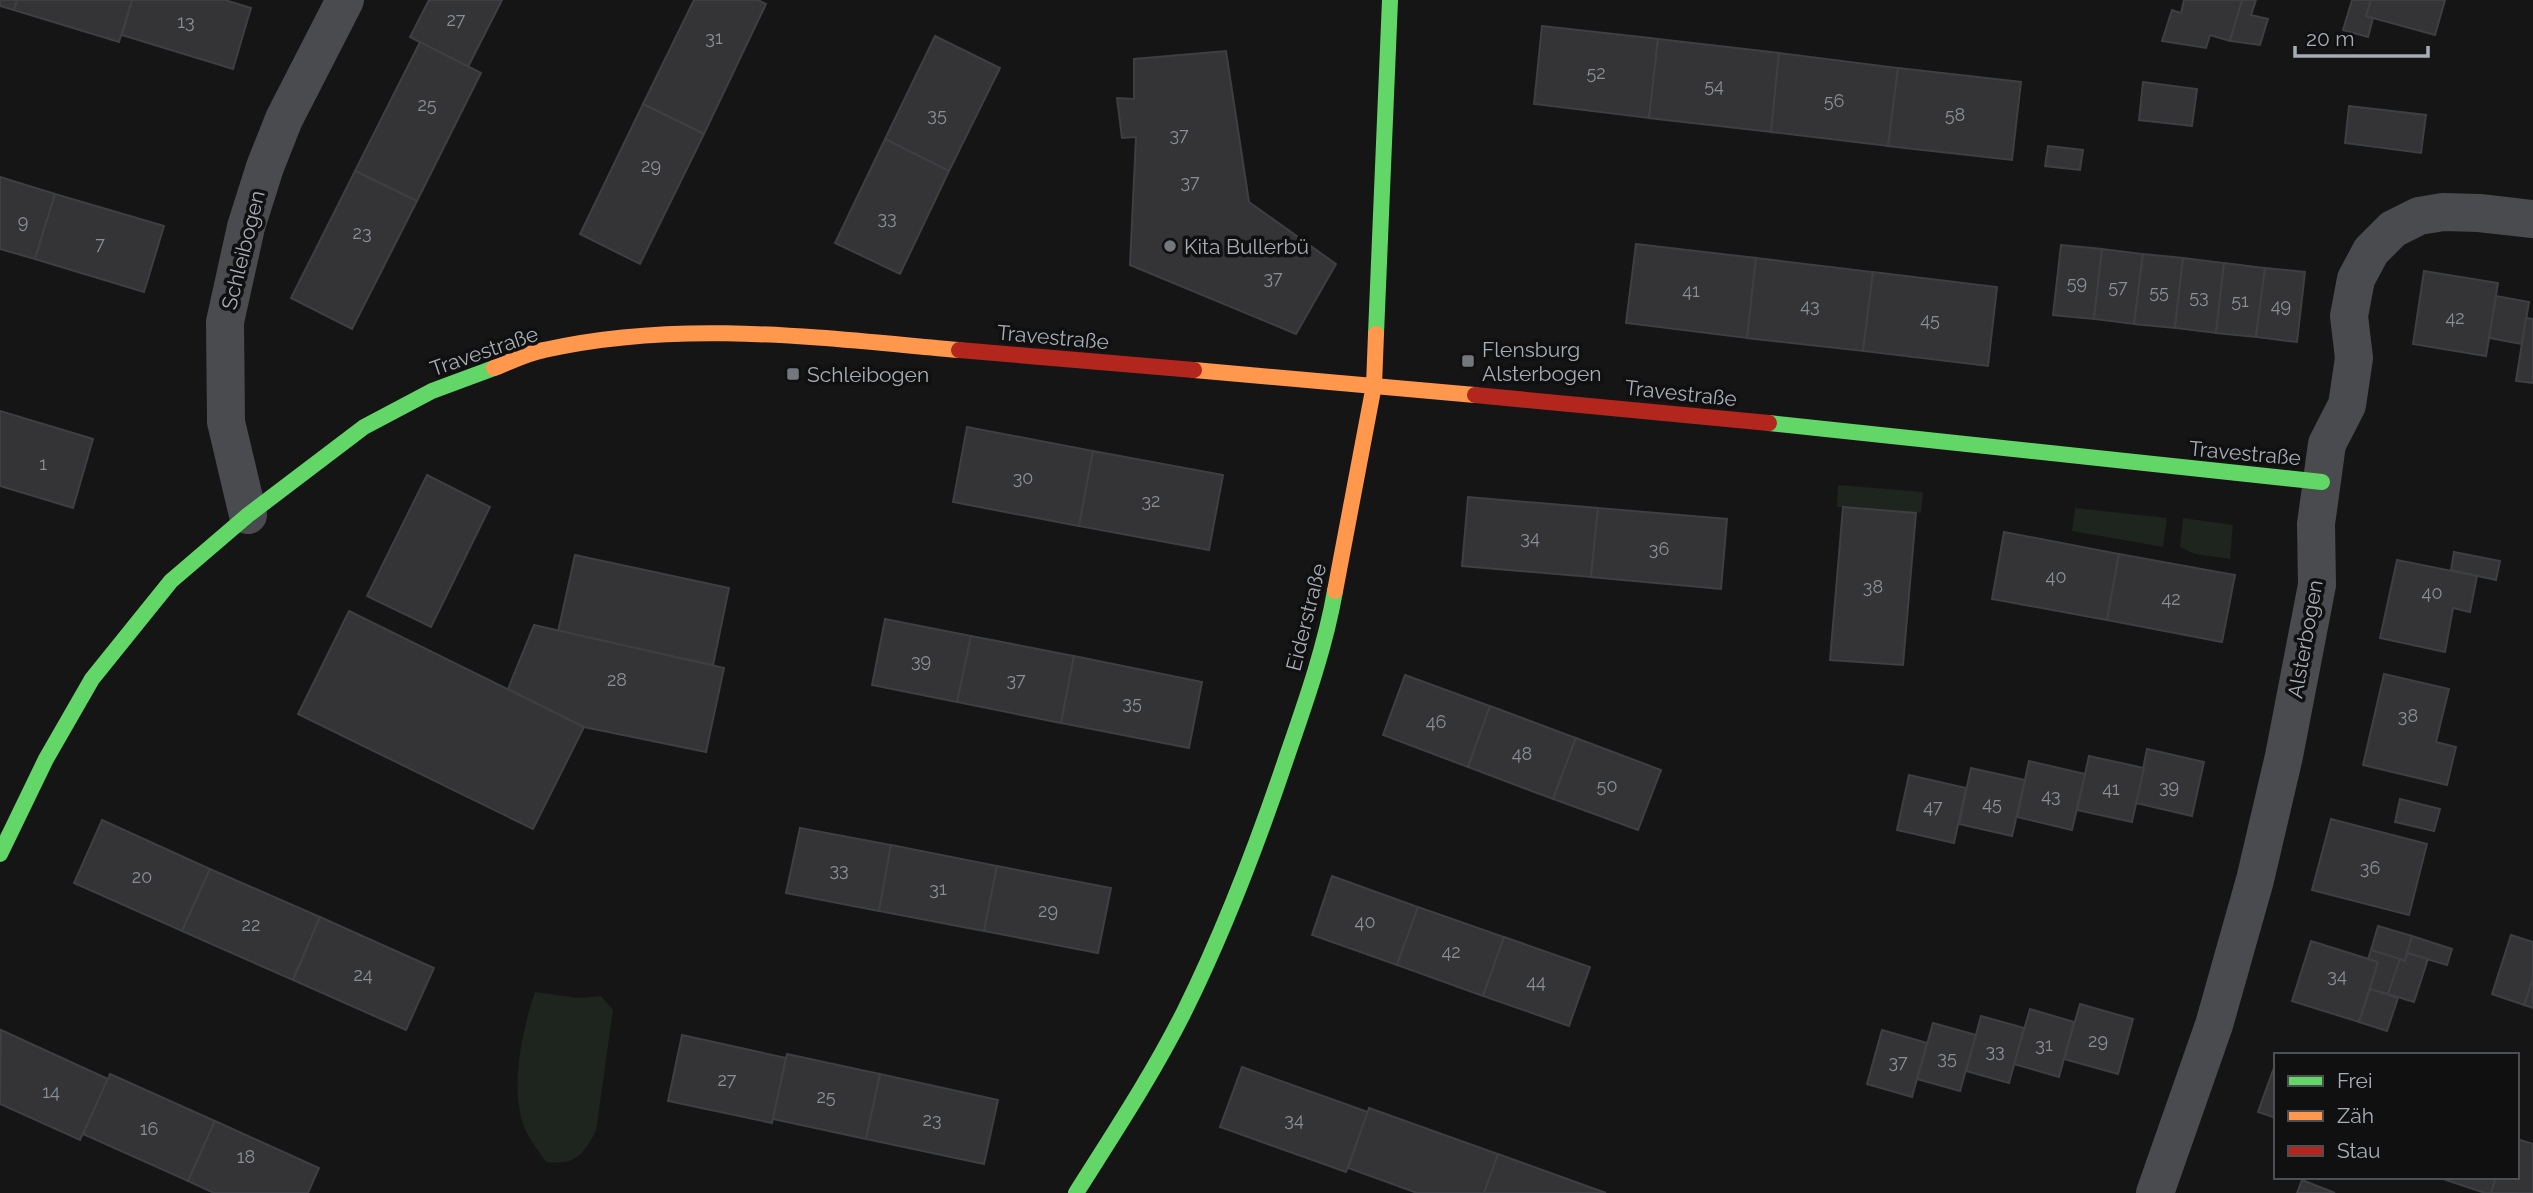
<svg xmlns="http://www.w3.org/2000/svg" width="2533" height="1193" font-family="Raleway,sans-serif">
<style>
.green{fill:#1e241e}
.building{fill:#343436;stroke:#3e3f42;stroke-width:2}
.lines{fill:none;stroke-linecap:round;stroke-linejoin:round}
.street{stroke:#4a4b4e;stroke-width:38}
.fast{stroke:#63d668;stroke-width:16}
.slow{stroke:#ff974d;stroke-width:16}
.jam{stroke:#b3261e;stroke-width:16}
.poi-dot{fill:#74787e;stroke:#101011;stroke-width:2.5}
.labels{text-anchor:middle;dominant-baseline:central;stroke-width:7;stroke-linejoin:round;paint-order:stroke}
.number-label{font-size:18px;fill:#8a8f96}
.poi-label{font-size:21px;fill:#a7adb6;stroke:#101011;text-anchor:start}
.street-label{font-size:21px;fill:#a7adb6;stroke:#101011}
</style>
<rect width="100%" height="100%" fill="#151516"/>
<g class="green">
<polygon points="1838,485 1923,492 1921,513 1837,507"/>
<polygon points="2075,508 2167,518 2163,547 2072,531"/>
<polygon points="2183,518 2233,525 2230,559 2195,554 2180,547"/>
<path d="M535,992L578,998L601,996L613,1010L596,1131C582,1156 576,1165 546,1162C539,1151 530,1140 525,1129C509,1091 522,1030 535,992Z"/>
</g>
<g class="building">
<polygon points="0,0 17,0 14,10 0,6"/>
<polygon points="17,0 132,0 119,42 14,10"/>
<polygon points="132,0 225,0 251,8 233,69 122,35"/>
<polygon points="429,0 502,0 468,67 410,37"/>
<polygon points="694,0 758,0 766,4 704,134 643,104"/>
<polygon points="2184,0 2242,0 2230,41 2210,35 2206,48 2162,41 2172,10 2181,13"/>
<polygon points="2242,0 2256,0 2251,15 2268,19 2260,45 2230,41"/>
<polygon points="2352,0 2371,0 2366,16 2373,18 2368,37 2343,30"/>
<polygon points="2371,0 2445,0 2435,35 2366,16"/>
<polygon points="1542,26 1658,39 1649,118 1534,104"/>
<polygon points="935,36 1000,68 949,171 885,139"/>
<polygon points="1658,39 1779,53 1771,132 1649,118"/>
<polygon points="420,42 481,73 417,201 355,171"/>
<polygon points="1226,51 1249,202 1336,264 1296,334 1130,265 1136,137 1122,138 1117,98 1134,99 1134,59"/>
<polygon points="1779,53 1898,68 1888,146 1771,132"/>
<polygon points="1898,68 2021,82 2012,160 1888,146"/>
<polygon points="2143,82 2197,89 2192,126 2139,120"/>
<polygon points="643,104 704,134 640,264 580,234"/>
<polygon points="2349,106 2426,115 2421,153 2345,143"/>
<polygon points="885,139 949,171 900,274 835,243"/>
<polygon points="2048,146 2083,150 2080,170 2045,166"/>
<polygon points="355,171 417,201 352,329 291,298"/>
<polygon points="0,177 55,194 35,259 0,249"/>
<polygon points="55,194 164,226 144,292 35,259"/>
<polygon points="1636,244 1756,258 1747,338 1626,323"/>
<polygon points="2061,245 2102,249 2094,319 2053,315"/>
<polygon points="2102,249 2143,254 2134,324 2094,319"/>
<polygon points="2143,254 2183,258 2175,328 2134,324"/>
<polygon points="1756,258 1873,272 1863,351 1747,338"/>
<polygon points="2183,258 2224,263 2216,333 2175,328"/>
<polygon points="2224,263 2265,268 2256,337 2216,333"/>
<polygon points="2265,268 2305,272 2297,342 2256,337"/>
<polygon points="2424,271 2498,283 2486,356 2413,344"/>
<polygon points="1873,272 1997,287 1988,366 1863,351"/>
<polygon points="2496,296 2529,302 2522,344 2489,338"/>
<polygon points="2526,318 2533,319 2533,383 2516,381"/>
<polygon points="0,411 93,439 73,508 0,486"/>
<polygon points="967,427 1093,451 1079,526 953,502"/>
<polygon points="1093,451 1223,475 1209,550 1079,526"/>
<polygon points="427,475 490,507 431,627 367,596"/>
<polygon points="1468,497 1598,508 1591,577 1462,566"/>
<polygon points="1843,507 1916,513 1903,665 1830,660"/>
<polygon points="1598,508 1727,519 1721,589 1591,577"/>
<polygon points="2004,532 2119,554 2107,620 1992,599"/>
<polygon points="2454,552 2500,561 2496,580 2451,570"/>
<polygon points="2119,554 2235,575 2222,642 2107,620"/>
<polygon points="575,555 729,588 713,665 558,632"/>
<polygon points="2397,560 2477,576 2470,612 2453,608 2445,652 2380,638"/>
<polygon points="349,611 584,727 533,829 298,714"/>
<polygon points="885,619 971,636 957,702 872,685"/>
<polygon points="534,625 724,668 706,752 584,727 508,689"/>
<polygon points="971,636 1074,656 1061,723 957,702"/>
<polygon points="1074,656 1202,682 1189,748 1061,723"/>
<polygon points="2384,674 2449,689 2436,742 2456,747 2447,785 2363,765"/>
<polygon points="1405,675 1490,706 1468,767 1383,735"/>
<polygon points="1490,706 1576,738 1553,799 1468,767"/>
<polygon points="1576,738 1661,770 1638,830 1553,799"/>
<polygon points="2147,749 2204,762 2192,816 2136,803"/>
<polygon points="2089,756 2144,768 2132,822 2077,810"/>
<polygon points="2029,761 2085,774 2072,830 2017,817"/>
<polygon points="1971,768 2025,780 2012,836 1959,824"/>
<polygon points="1909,775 1966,788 1954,843 1897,830"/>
<polygon points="2400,799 2440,809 2434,831 2395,822"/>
<polygon points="2331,819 2427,844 2409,915 2312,890"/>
<polygon points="102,820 210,869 182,931 74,883"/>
<polygon points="800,828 891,845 879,911 786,893"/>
<polygon points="891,845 997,866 984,931 879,911"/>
<polygon points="997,866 1111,888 1098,953 984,931"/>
<polygon points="210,869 320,917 293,980 182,931"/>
<polygon points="1332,876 1418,907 1397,965 1312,935"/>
<polygon points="1418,907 1504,937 1483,996 1397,965"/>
<polygon points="320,917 434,968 406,1030 293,980"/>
<polygon points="2378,926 2412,936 2405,961 2371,950"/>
<polygon points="2511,935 2533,942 2533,979 2524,1005 2492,994"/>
<polygon points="2412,936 2452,949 2447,965 2407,953"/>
<polygon points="1504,937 1590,967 1569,1026 1483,996"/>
<polygon points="2311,941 2378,962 2359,1022 2292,1001"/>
<polygon points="2371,950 2400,959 2388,994 2370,989 2378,962 2368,959"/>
<polygon points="2407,953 2428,959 2414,1002 2388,994 2400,959 2405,961"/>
<polygon points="2533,979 2533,1008 2524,1005"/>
<polygon points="2370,989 2398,998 2387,1031 2359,1022"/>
<polygon points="2080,1004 2133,1019 2118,1074 2064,1059"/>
<polygon points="2030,1009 2074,1022 2059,1077 2014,1064"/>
<polygon points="1981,1016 2024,1028 2009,1083 1966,1071"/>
<polygon points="1933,1023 1976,1035 1960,1091 1917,1079"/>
<polygon points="1,1030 108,1079 80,1140 0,1104"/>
<polygon points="1882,1030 1927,1043 1912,1097 1867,1084"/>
<polygon points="682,1035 786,1058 772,1123 668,1101"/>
<polygon points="787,1054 880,1074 866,1139 773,1119"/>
<polygon points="2276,1062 2276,1118 2258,1112"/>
<polygon points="1242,1067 1368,1112 1346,1172 1220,1127"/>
<polygon points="110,1074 215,1121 188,1181 83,1134"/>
<polygon points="880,1074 998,1100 984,1164 866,1139"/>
<polygon points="1369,1108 1498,1154 1484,1193 1417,1193 1348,1168"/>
<polygon points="215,1121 319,1168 308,1193 214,1193 188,1181"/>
<polygon points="2517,1139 2533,1144 2533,1193 2491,1193 2496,1177 2517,1177"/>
<polygon points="1498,1154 1606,1193 1484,1193"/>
<polygon points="2496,1177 2491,1193 2485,1193 2440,1178"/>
<polygon points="2302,1180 2335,1193 2297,1193"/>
</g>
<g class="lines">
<g class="street">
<polyline points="248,515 226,422 225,322 246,227 265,167 284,119 345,0"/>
<polyline points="2155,1193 2214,1025 2255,880 2284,756 2317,585 2316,524 2327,444 2347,405 2354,358 2349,316 2356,279 2371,251 2393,229 2419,216 2443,212 2479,213 2533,219"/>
</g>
<g class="fast">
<polyline points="1376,334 1390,0"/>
<path d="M1769,423C1953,441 2137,464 2322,482"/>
<polyline points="0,854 46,759 92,679 171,581 248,515 364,427 432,391 494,368"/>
<path d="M1076,1193C1114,1133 1153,1074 1185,1010C1225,929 1257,845 1286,759C1305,704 1325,648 1335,591"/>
</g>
<g class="slow">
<path d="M494,368C510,362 527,353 544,350C681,319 821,338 959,350"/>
<polyline points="1194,370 1475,395"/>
<polyline points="1335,591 1374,385 1376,334"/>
</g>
<g class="jam">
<polyline points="959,350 1194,370"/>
<polyline points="1475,395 1769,423"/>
</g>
</g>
<g class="poi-dot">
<circle cx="1170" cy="246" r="7"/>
<rect x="1461" y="354" width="14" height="14" rx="3.5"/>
<rect x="786" y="367" width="14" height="14" rx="3.5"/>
</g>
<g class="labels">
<g class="number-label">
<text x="456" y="19">27</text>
<text x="186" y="21">13</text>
<text x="714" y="37">31</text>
<text x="1596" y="72">52</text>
<text x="1714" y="85">54</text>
<text x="1834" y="100">56</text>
<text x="427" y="104">25</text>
<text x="937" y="114">35</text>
<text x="1955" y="114">58</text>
<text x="1179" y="134">37</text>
<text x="651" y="165">29</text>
<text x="1190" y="181">37</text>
<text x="887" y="217">33</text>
<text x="23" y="221">9</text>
<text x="362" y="232">23</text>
<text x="100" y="243">7</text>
<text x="1273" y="277">37</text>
<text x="2077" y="282">59</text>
<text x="2118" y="286">57</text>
<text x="1691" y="290">41</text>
<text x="2159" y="291">55</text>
<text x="2199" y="296">53</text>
<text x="2240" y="300">51</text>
<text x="1810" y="305">43</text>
<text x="2281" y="305">49</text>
<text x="2455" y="317">42</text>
<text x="1930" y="319">45</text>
<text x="43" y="463">1</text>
<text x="1023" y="477">30</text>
<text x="1151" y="500">32</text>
<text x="1530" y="537">34</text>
<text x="1659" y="548">36</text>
<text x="2056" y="576">40</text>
<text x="1873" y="586">38</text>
<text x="2432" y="592">40</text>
<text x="2171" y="598">42</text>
<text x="921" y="660">39</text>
<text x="617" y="679">28</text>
<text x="1016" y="679">37</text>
<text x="1132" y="702">35</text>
<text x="2408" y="715">38</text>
<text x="1436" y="721">46</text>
<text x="1522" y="753">48</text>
<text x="1607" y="785">50</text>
<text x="2169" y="786">39</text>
<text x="2111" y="788">41</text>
<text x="2051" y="795">43</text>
<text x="1992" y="803">45</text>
<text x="1933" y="806">47</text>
<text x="2370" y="867">36</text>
<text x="839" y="869">33</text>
<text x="142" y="876">20</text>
<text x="938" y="888">31</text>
<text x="1048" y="910">29</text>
<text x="1365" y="921">40</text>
<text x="251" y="924">22</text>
<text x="1451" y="951">42</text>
<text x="363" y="974">24</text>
<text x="2337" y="975">34</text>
<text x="1536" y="981">44</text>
<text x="2098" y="1040">29</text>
<text x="2044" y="1044">31</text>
<text x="1995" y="1050">33</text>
<text x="1947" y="1057">35</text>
<text x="1898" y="1061">37</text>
<text x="727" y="1079">27</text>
<text x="51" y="1091">14</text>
<text x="826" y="1096">25</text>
<text x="932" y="1119">23</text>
<text x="1294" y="1119">34</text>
<text x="149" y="1128">16</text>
<text x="246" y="1156">18</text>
</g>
<g class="poi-label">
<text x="1184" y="246">Kita Bullerbü</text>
<text x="1482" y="349">Flensburg<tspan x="1482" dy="24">Alsterbogen</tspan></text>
<text x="807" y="374">Schleibogen</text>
</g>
<g class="street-label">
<text transform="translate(243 250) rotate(-76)">Schleibogen</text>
<text transform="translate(1053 337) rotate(5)">Travestraße</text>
<text transform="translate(484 351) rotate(-19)">Travestraße</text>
<text transform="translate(1681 393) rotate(6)">Travestraße</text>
<text transform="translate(2245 453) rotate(5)">Travestraße</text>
<text transform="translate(1306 617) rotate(-76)">Eiderstraße</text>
<text transform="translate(2305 639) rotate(-80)">Alsterbogen</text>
</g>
</g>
<rect x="2274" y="1053" width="245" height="126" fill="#101011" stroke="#4c4f53" stroke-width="2"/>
<rect x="2288" y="1076" width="35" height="10" fill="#63d668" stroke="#4c4f53" stroke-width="2"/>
<text x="2337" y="1088" font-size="21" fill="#a7adb6">Frei</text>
<rect x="2288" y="1111" width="35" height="10" fill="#ff974d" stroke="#4c4f53" stroke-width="2"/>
<text x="2337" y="1123" font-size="21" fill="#a7adb6">Zäh</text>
<rect x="2288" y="1146" width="35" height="10" fill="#b3261e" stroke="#4c4f53" stroke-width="2"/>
<text x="2337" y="1158" font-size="21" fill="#a7adb6">Stau</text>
<path d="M2295 46v10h133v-10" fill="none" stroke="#a7adb6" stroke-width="3.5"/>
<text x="2306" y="46" font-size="21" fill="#a7adb6" stroke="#101011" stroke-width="5" paint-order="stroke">20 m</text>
</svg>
